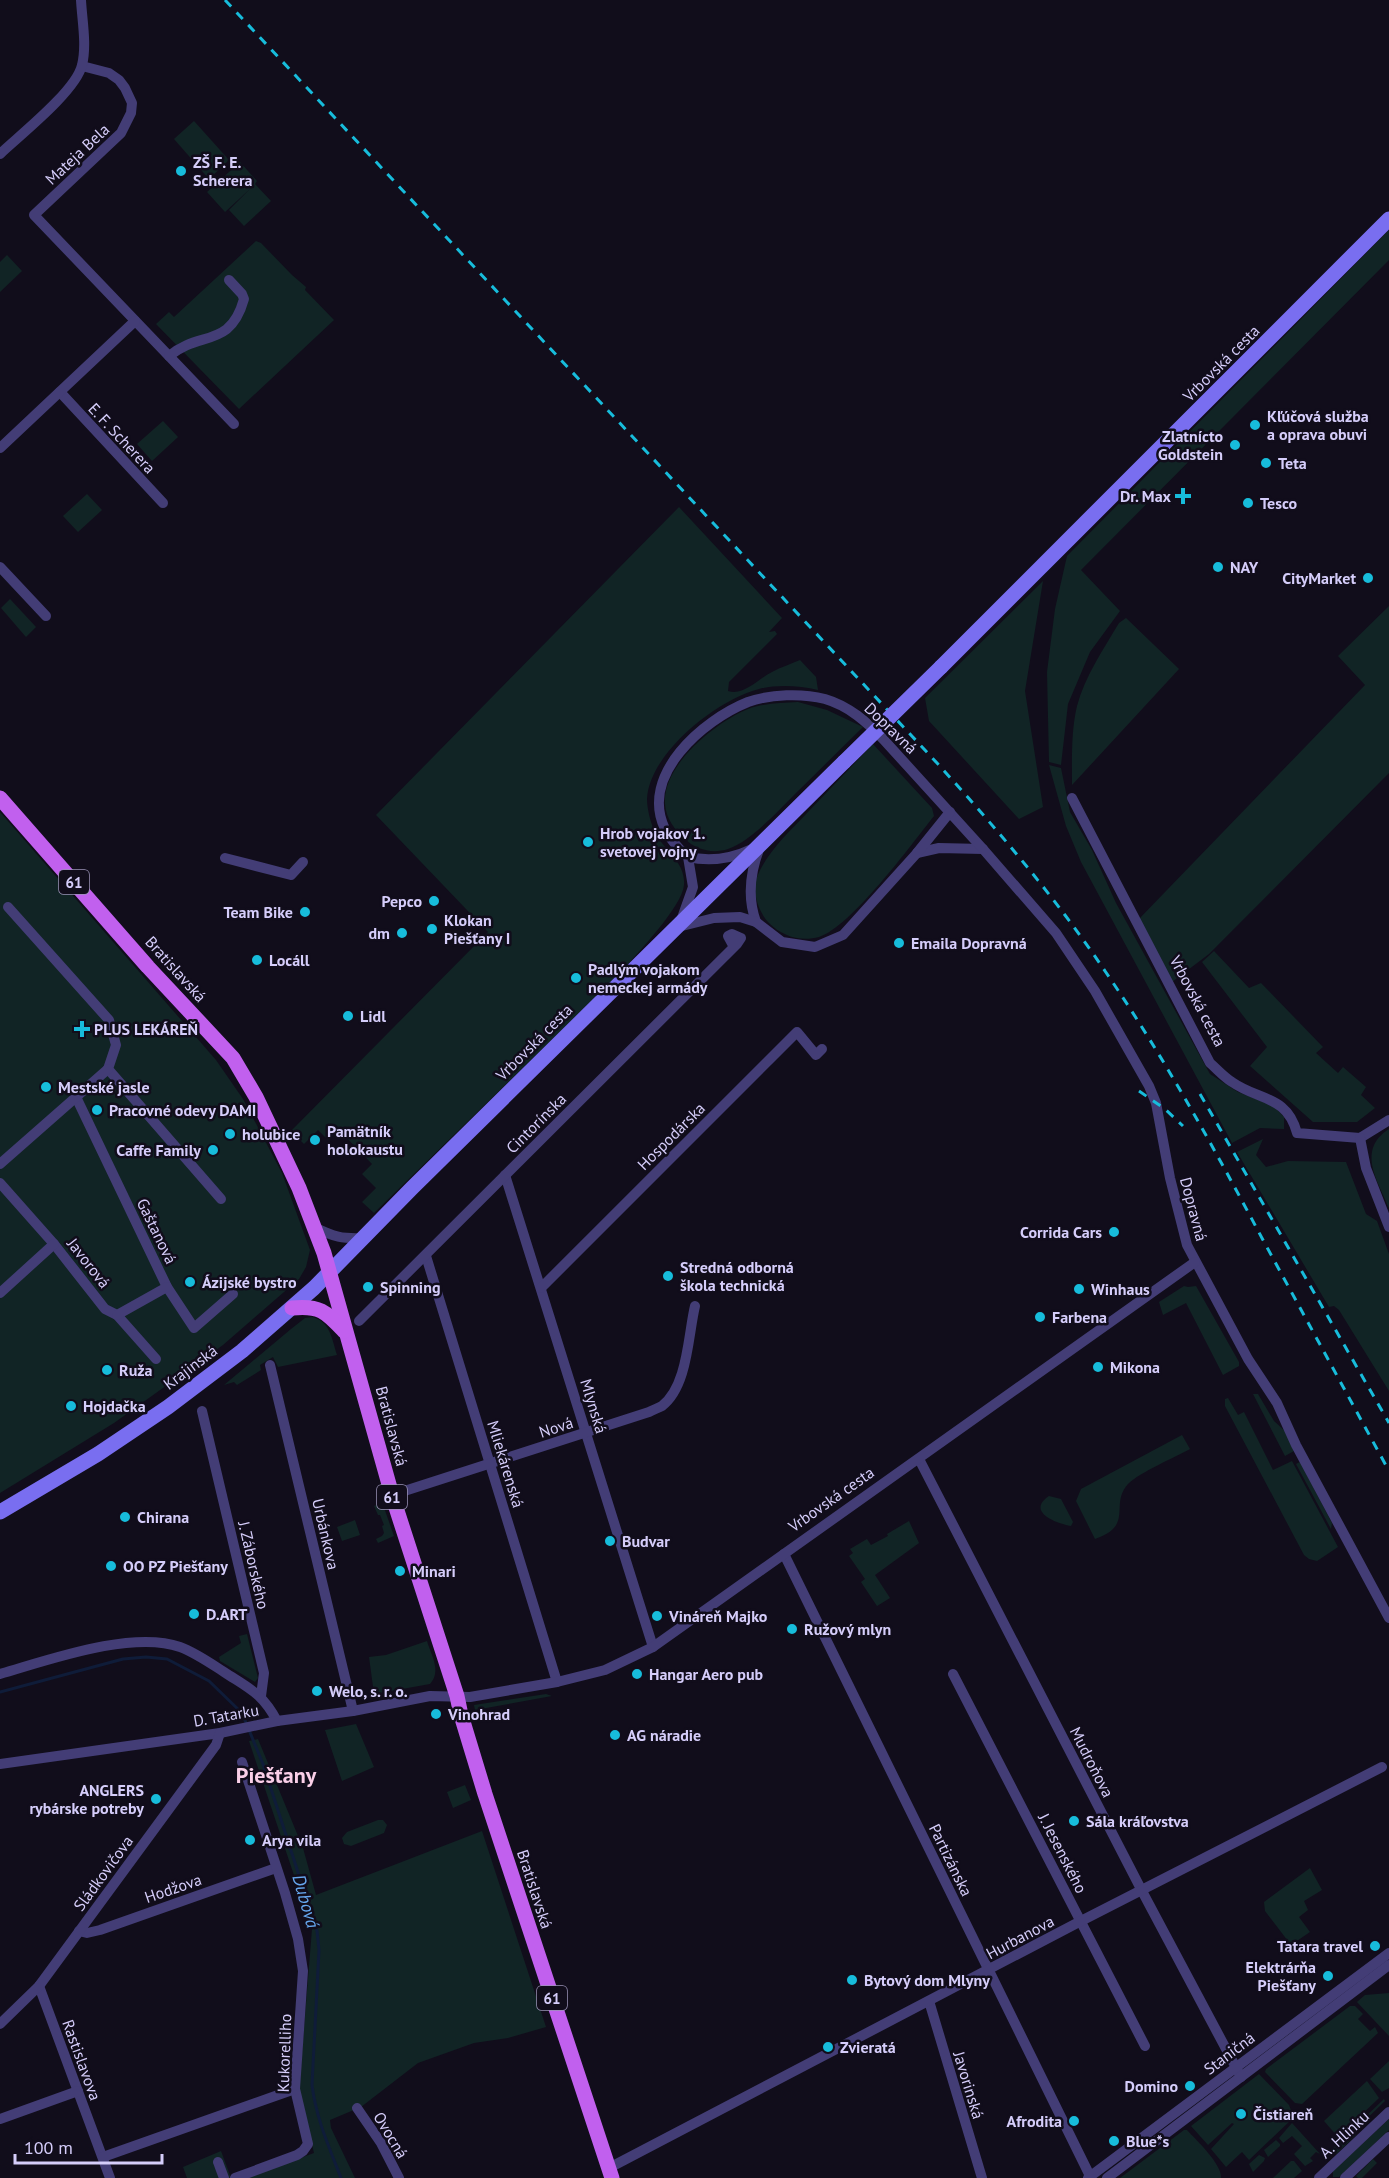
<svg xmlns="http://www.w3.org/2000/svg" width="1389" height="2178" font-family="'PT Sans',sans-serif">
<style>
.green{fill:#112425}
.lines{fill:none;stroke-linecap:round;stroke-linejoin:round}
.stream{stroke:#0f1c39;stroke-width:3}
.street{stroke:#433d76;stroke-width:10}
.secondary{stroke:#796ef0;stroke-width:15}
.primary{stroke:#c160ee;stroke-width:15}
.rail{stroke:#17bcdb;stroke-width:3;stroke-dasharray:9 8;stroke-linecap:butt}
.secondary-bridge{stroke:#796ef0;stroke-width:15}
.poi-dot{fill:#17bcdb;stroke:#110d1b;stroke-width:2}
.labels{text-anchor:middle;dominant-baseline:central;stroke-width:5;stroke-linejoin:round;paint-order:stroke}
.shield{fill:#110d1b;stroke:#9a93b7;stroke-width:1.5}
.shield-label{font-size:15px;font-weight:bold;fill:#d5cdfa}
.street-label{font-size:16px;fill:#d5cdfa;stroke:#110d1b}
.poi-label{font-size:16px;font-weight:bold;fill:#d5cdfa;stroke:#110d1b;text-anchor:start}
.water-label{font-size:18px;font-style:italic;fill:#66a7ef;stroke:#110d1b}
.district-label{font-size:22px;font-weight:bold;fill:#facfe8;stroke:#110d1b}
</style>
<rect width="100%" height="100%" fill="#110d1b"/>
<g class="green">
<polygon points="194,121 229,160 209,179 174,139"/>
<polygon points="240,162 257,181 255,184 271,201 244,226 229,210 251,188 225,212 207,192"/>
<polygon points="1389,230 1389,260 1081,570 1120,611 1090,652 1068,704 1061,765 1049,762 1047,672 1055,609 1067,556"/>
<polygon points="256,241 261,243 292,275 306,287 305,290 334,320 239,409 156,324 169,312 174,317"/>
<polygon points="7,255 22,271 0,292 0,262"/>
<polygon points="163,421 178,437 152,461 137,444"/>
<polygon points="87,494 102,510 78,532 63,516"/>
<path d="M679,507L782,618L769,632L775,631L777,634L729,682L728,691C744,696 758,679 772,672C781,667 791,664 800,660L816,677L818,690C800,686 778,684 759,689C718,699 649,753 647,799C647,809 651,825 656,834C665,851 686,863 684,885C682,907 638,952 623,970L374,1213L362,1202L376,1188L362,1174L372,1164L339,1130L328,1140L318,1130L304,1144L291,1131L488,932L376,815Z"/>
<polygon points="1043,581 1025,691 1043,807 1019,819 929,721 925,698"/>
<polygon points="10,599 36,627 26,637 1,608"/>
<polygon points="1389,606 1389,773 1209,954 1172,982 1138,920 1365,685 1338,656"/>
<path d="M1126,618L1179,669L1072,785C1072,759 1071,731 1077,706C1085,676 1103,650 1119,623Z"/>
<path d="M798,702L827,710L863,727C840,749 818,772 795,794C777,812 751,841 728,849C713,854 696,850 685,839C675,830 666,819 665,804C662,765 716,722 748,709C764,703 782,703 798,702Z"/>
<path d="M873,744L932,808L934,816C911,845 851,927 819,937C800,942 782,936 769,923C759,913 751,891 757,877C767,852 789,832 807,813C829,790 851,767 873,744Z"/>
<polygon points="1049,765 1061,768 1070,812 1092,850 1116,903 1210,1074 1238,1092 1274,1106 1284,1117 1284,1129 1260,1128 1232,1143 1081,862 1066,826"/>
<polygon points="0,812 216,1060 243,1099 282,1173 310,1250 306,1267 299,1279 223,1345 114,1423 0,1493"/>
<polygon points="1214,951 1249,988 1261,983 1323,1047 1316,1053 1338,1073 1343,1067 1366,1087 1361,1095 1375,1108 1357,1122 1313,1122 1250,1066 1267,1047 1202,962"/>
<path d="M1389,1129V1208C1378,1181 1356,1150 1389,1129Z"/>
<polygon points="1263,1139 1256,1155 1266,1167 1288,1161 1346,1162 1366,1214 1377,1221 1389,1254 1389,1391 1339,1310 1334,1306 1329,1307 1237,1152"/>
<polygon points="1184,1286 1188,1287 1196,1286 1239,1362 1239,1366 1223,1375 1186,1303 1163,1315 1159,1302"/>
<path d="M312,1317C330,1321 332,1339 337,1355L278,1367L273,1357L260,1365L261,1370L237,1385L234,1382L224,1385L291,1329L305,1318Z"/>
<polygon points="1253,1394 1258,1394 1274,1421 1285,1431 1294,1451 1285,1456"/>
<polygon points="1228,1398 1238,1415 1244,1412 1273,1470 1292,1461 1338,1547 1317,1561 1309,1559 1304,1555 1225,1406 1225,1399"/>
<path d="M1182,1435L1190,1449C1174,1458 1140,1472 1128,1484C1109,1505 1135,1525 1095,1539L1076,1501L1081,1489Z"/>
<polygon points="1300,1462 1332,1523 1331,1529 1296,1464"/>
<path d="M1049,1496L1061,1499L1073,1522L1071,1526C1058,1524 1025,1512 1049,1496Z"/>
<polygon points="382,1502 394,1536 378,1543 376,1539 382,1536 384,1533 382,1526 384,1525 380,1515 378,1515 374,1506"/>
<polygon points="355,1520 360,1535 342,1541 337,1527"/>
<polygon points="909,1521 919,1543 875,1575 890,1598 877,1606 861,1582 865,1579 849,1556 853,1553 850,1549 867,1539 871,1545 888,1536 887,1534"/>
<polygon points="247,1634 258,1678 255,1682 220,1661 219,1657 241,1643 239,1636"/>
<path d="M427,1641C431,1655 442,1671 430,1684L374,1694L369,1657L386,1655Z"/>
<polygon points="546,1694 552,1696 475,1710 474,1705"/>
<polygon points="356,1724 374,1767 342,1781 325,1730"/>
<polygon points="258,1739 303,1848 316,1895 482,1831 546,2027 508,2038 474,2043 418,2063 361,2107 330,2120 331,2128 355,2178 244,2178 314,2153 299,2091 312,1929 249,1741"/>
<polygon points="465,1785 471,1800 453,1808 447,1792"/>
<polygon points="378,1820 383,1820 387,1825 384,1833 351,1846 344,1844 342,1838 347,1832"/>
<polygon points="1310,1868 1322,1890 1304,1901 1308,1910 1299,1917 1310,1932 1291,1945 1265,1911 1264,1902"/>
<polygon points="1389,1993 1389,2036 1357,2002 1365,1995"/>
<polygon points="1350,2006 1355,2006 1363,2014 1358,2019 1370,2031 1375,2027 1378,2033 1302,2104 1295,2103 1265,2072 1266,2069"/>
<polygon points="1389,2061 1389,2088 1382,2092 1370,2079"/>
<polygon points="1259,2074 1289,2105 1292,2113 1290,2121 1249,2160 1242,2152 1226,2167 1211,2149 1234,2124 1232,2123 1208,2145 1191,2126"/>
<polygon points="1367,2081 1379,2098 1338,2137 1324,2121"/>
<polygon points="1384,2099 1385,2101 1355,2130 1356,2135 1336,2154 1332,2149"/>
<polygon points="1389,2119 1389,2130 1339,2177 1333,2177 1333,2171"/>
<polygon points="1292,2123 1320,2154 1316,2152 1310,2158 1313,2161 1305,2166 1294,2154 1302,2146 1292,2136 1283,2143 1279,2138"/>
<path d="M1184,2130H1187C1197,2141 1222,2164 1221,2178H1120Z"/>
<polygon points="1276,2140 1280,2144 1280,2146 1268,2157 1264,2150"/>
<polygon points="221,2151 231,2178 187,2178 183,2167"/>
<polygon points="1259,2155 1265,2158 1264,2161 1253,2172 1249,2164"/>
<polygon points="1373,2159 1377,2163 1362,2178 1358,2178 1356,2176"/>
<polygon points="1291,2161 1294,2161 1302,2171 1294,2178 1273,2178"/>
</g>
<g class="lines">
<path class="stream" d="M0,1692L123,1659L146,1657L167,1659L209,1681L242,1713L263,1764L317,1931L319,1950L312,2085C316,2118 329,2147 341,2178"/>
<g class="street">
<polyline points="82,66 109,73 119,80 125,88 132,103 131,113 121,133 34,215 234,424"/>
<path d="M0,154C20,135 76,91 82,65C87,45 82,20 81,0"/>
<path d="M169,356C200,330 230,349 244,299L242,294L229,280"/>
<polyline points="60,392 163,503"/>
<polyline points="0,448 135,321"/>
<polyline points="0,567 46,616"/>
<path d="M1072,798L1210,1063C1217,1069 1224,1077 1232,1082C1259,1101 1287,1095 1297,1133L1360,1138L1389,1120"/>
<polyline points="917,853 939,848 983,849"/>
<path d="M688,857C679,849 670,840 665,829C639,775 703,720 748,702C771,694 802,693 825,699C849,706 867,722 884,740L983,849L1056,933L1095,991L1149,1086L1156,1103L1170,1178L1187,1245L1248,1359L1277,1403L1296,1445L1389,1618"/>
<path d="M688,857C711,862 731,859 752,849"/>
<polyline points="225,858 291,875 303,862"/>
<polyline points="8,907 109,1020 116,1045 108,1069 221,1199"/>
<polyline points="682,918 693,887 688,857"/>
<path d="M756,922C747,897 750,872 760,847"/>
<polyline points="678,927 714,918 740,917 756,922 782,942 815,947 843,935 917,853 950,812"/>
<polyline points="76,1097 167,1287 194,1328 233,1294"/>
<polyline points="1360,1138 1366,1168 1389,1227"/>
<polyline points="0,1164 108,1069"/>
<polyline points="505,1175 653,1647"/>
<polyline points="0,1183 54,1244 105,1309 117,1315 156,1359"/>
<path d="M314,1227C334,1237 342,1239 364,1238"/>
<polyline points="426,1256 557,1682"/>
<polyline points="541,1288 797,1032 816,1055 822,1049"/>
<polyline points="0,1293 54,1244"/>
<polyline points="117,1315 167,1287"/>
<polyline points="359,1321 737,944 741,938 732,934 728,936 734,947"/>
<polyline points="270,1365 353,1711"/>
<polyline points="202,1411 264,1673 261,1696"/>
<polyline points="919,1459 1142,1891 1241,2077"/>
<path d="M392,1495L649,1412C653,1410 658,1408 662,1406C688,1386 688,1335 695,1306"/>
<polyline points="784,1554 1091,2178"/>
<path d="M0,1674C49,1660 132,1630 180,1647C196,1653 210,1663 224,1672C250,1689 262,1693 277,1721"/>
<polyline points="953,1674 1145,2046"/>
<polyline points="0,1764 220,1733 277,1721 353,1711 430,1696 470,1697 557,1682 605,1670 653,1647 1195,1262"/>
<polyline points="79,1931 87,1933 100,1930 276,1868"/>
<polyline points="39,1986 110,2178"/>
<polyline points="929,2001 982,2178"/>
<polyline points="0,2024 39,1986 216,1745 220,1733"/>
<polyline points="357,2108 381,2143 399,2178"/>
<polyline points="0,2119 78,2091"/>
<polyline points="103,2157 295,2089"/>
<polyline points="218,2162 224,2178"/>
<polyline points="609,2168 1081,1921 1382,1767"/>
<polyline points="235,2178 297,2155 303,2151 308,2144 295,2089 303,1971 298,1939 285,1893 242,1762"/>
<polyline points="1088,2178 1389,1953"/>
<polyline points="1107,2178 1389,1965"/>
<polyline points="1319,2178 1389,2112"/>
<polyline points="1345,2178 1389,2137"/>
</g>
<g class="secondary">
<polyline points="941,667 1389,219"/>
<polyline points="0,1512 98,1454 168,1407 242,1351 314,1288 412,1188 844,762"/>
</g>
<g class="primary">
<polyline points="0,798 148,967 233,1058 256,1097 299,1188 324,1253 392,1495 457,1696 461,1715 485,1794 612,2178"/>
<path d="M292,1308C320,1305 326,1312 344,1331"/>
</g>
<g class="rail">
<path d="M225,0L937,763C997,829 1055,897 1105,971C1164,1057 1214,1148 1263,1240C1305,1317 1347,1394 1389,1471"/>
<polyline points="1139,1091 1165,1109 1183,1126"/>
<polyline points="1200,1094 1389,1423"/>
</g>
<polyline class="secondary-bridge" points="844,762 941,667"/>
</g>
<g class="poi-dot">
<circle cx="181" cy="171" r="6"/>
<circle cx="1255" cy="425" r="6"/>
<circle cx="1235" cy="445" r="6"/>
<circle cx="1266" cy="463" r="6"/>
<path d="M1180 487h6v6h6v6h-6v6h-6v-6h-6v-6h6z"/>
<circle cx="1248" cy="503" r="6"/>
<circle cx="1218" cy="567" r="6"/>
<circle cx="1368" cy="578" r="6"/>
<circle cx="588" cy="842" r="6"/>
<circle cx="434" cy="901" r="6"/>
<circle cx="305" cy="912" r="6"/>
<circle cx="432" cy="929" r="6"/>
<circle cx="402" cy="933" r="6"/>
<circle cx="899" cy="943" r="6"/>
<circle cx="257" cy="960" r="6"/>
<circle cx="576" cy="978" r="6"/>
<circle cx="348" cy="1016" r="6"/>
<path d="M79 1020h6v6h6v6h-6v6h-6v-6h-6v-6h6z"/>
<circle cx="46" cy="1087" r="6"/>
<circle cx="97" cy="1110" r="6"/>
<circle cx="230" cy="1134" r="6"/>
<circle cx="315" cy="1140" r="6"/>
<circle cx="213" cy="1150" r="6"/>
<circle cx="1114" cy="1232" r="6"/>
<circle cx="668" cy="1276" r="6"/>
<circle cx="190" cy="1282" r="6"/>
<circle cx="368" cy="1287" r="6"/>
<circle cx="1079" cy="1289" r="6"/>
<circle cx="1040" cy="1317" r="6"/>
<circle cx="1098" cy="1367" r="6"/>
<circle cx="107" cy="1370" r="6"/>
<circle cx="71" cy="1406" r="6"/>
<circle cx="125" cy="1517" r="6"/>
<circle cx="610" cy="1541" r="6"/>
<circle cx="111" cy="1566" r="6"/>
<circle cx="400" cy="1571" r="6"/>
<circle cx="194" cy="1614" r="6"/>
<circle cx="657" cy="1616" r="6"/>
<circle cx="792" cy="1629" r="6"/>
<circle cx="637" cy="1674" r="6"/>
<circle cx="317" cy="1691" r="6"/>
<circle cx="436" cy="1714" r="6"/>
<circle cx="615" cy="1735" r="6"/>
<circle cx="156" cy="1799" r="6"/>
<circle cx="1074" cy="1821" r="6"/>
<circle cx="250" cy="1840" r="6"/>
<circle cx="1375" cy="1946" r="6"/>
<circle cx="1328" cy="1976" r="6"/>
<circle cx="852" cy="1980" r="6"/>
<circle cx="828" cy="2047" r="6"/>
<circle cx="1190" cy="2086" r="6"/>
<circle cx="1241" cy="2114" r="6"/>
<circle cx="1074" cy="2121" r="6"/>
<circle cx="1114" cy="2141" r="6"/>
</g>
<g class="labels">
<g class="shield">
<rect x="59" y="870" width="30" height="24" rx="4.5"/>
<rect x="377" y="1485" width="30" height="24" rx="4.5"/>
<rect x="537" y="1986" width="30" height="24" rx="4.5"/>
</g>
<g class="shield-label">
<text x="74" y="882">61</text>
<text x="392" y="1497">61</text>
<text x="552" y="1998">61</text>
</g>
<g class="street-label">
<text transform="translate(77 154) rotate(-43)">Mateja Bela</text>
<text transform="translate(1221 363) rotate(-45)">Vrbovská cesta</text>
<text transform="translate(122 438) rotate(47)">E. F. Scherera</text>
<text transform="translate(891 728) rotate(44)">Dopravná</text>
<text transform="translate(176 969) rotate(48)">Bratislavská</text>
<text transform="translate(1198 1001) rotate(62)">Vrbovská cesta</text>
<text transform="translate(534 1042) rotate(-45)">Vrbovská cesta</text>
<text transform="translate(536 1123) rotate(-45)">Cintorínska</text>
<text transform="translate(671 1136) rotate(-45)">Hospodárska</text>
<text transform="translate(1194 1209) rotate(75)">Dopravná</text>
<text transform="translate(157 1231) rotate(64)">Gaštanová</text>
<text transform="translate(89 1263) rotate(52)">Javorová</text>
<text transform="translate(190 1367) rotate(-37)">Krajinská</text>
<text transform="translate(594 1406) rotate(73)">Mlynská</text>
<text transform="translate(392 1426) rotate(75)">Bratislavská</text>
<text transform="translate(556 1427) rotate(-18)">Nová</text>
<text transform="translate(506 1464) rotate(73)">Mliekárenská</text>
<text transform="translate(831 1499) rotate(-35)">Vrbovská cesta</text>
<text transform="translate(326 1534) rotate(77)">Urbánkova</text>
<text transform="translate(254 1565) rotate(77)">J. Záborského</text>
<text transform="translate(226 1715) rotate(-10)">D. Tatarku</text>
<text transform="translate(1092 1762) rotate(63)">Mudroňova</text>
<text transform="translate(1063 1853) rotate(63)">J. Jesenského</text>
<text transform="translate(951 1860) rotate(64)">Partizánska</text>
<text transform="translate(103 1873) rotate(-54)">Sládkovičova</text>
<text transform="translate(173 1888) rotate(-19)">Hodžova</text>
<text transform="translate(535 1889) rotate(72)">Bratislavská</text>
<text transform="translate(1020 1937) rotate(-28)">Hurbanova</text>
<text transform="translate(284 2053) rotate(-88)">Kukorelliho</text>
<text transform="translate(1229 2053) rotate(-37)">Staničná</text>
<text transform="translate(82 2060) rotate(70)">Rastislavova</text>
<text transform="translate(969 2085) rotate(73)">Javorinská</text>
<text transform="translate(1344 2134) rotate(-43)">A. Hlinku</text>
<text transform="translate(391 2135) rotate(59)">Ovocná</text>
</g>
<g class="poi-label">
<text x="193" y="162">ZŠ F. E.<tspan x="193" dy="18">Scherera</tspan></text>
<text x="1267" y="416">Kľúčová služba<tspan x="1267" dy="18">a oprava obuvi</tspan></text>
<text x="1223" y="436" text-anchor="end">Zlatnícto<tspan x="1223" dy="18">Goldstein</tspan></text>
<text x="1278" y="463">Teta</text>
<text x="1171" y="496" text-anchor="end">Dr. Max</text>
<text x="1260" y="503">Tesco</text>
<text x="1230" y="567">NAY</text>
<text x="1356" y="578" text-anchor="end">CityMarket</text>
<text x="600" y="833">Hrob vojakov 1.<tspan x="600" dy="18">svetovej vojny</tspan></text>
<text x="422" y="901" text-anchor="end">Pepco</text>
<text x="293" y="912" text-anchor="end">Team Bike</text>
<text x="444" y="920">Klokan<tspan x="444" dy="18">Piešťany I</tspan></text>
<text x="390" y="933" text-anchor="end">dm</text>
<text x="911" y="943">Emaila Dopravná</text>
<text x="269" y="960">Locáll</text>
<text x="588" y="969">Padlým vojakom<tspan x="588" dy="18">nemeckej armády</tspan></text>
<text x="360" y="1016">Lidl</text>
<text x="94" y="1029">PLUS LEKÁREŇ</text>
<text x="58" y="1087">Mestské jasle</text>
<text x="109" y="1110">Pracovné odevy DAMI</text>
<text x="327" y="1131">Pamätník<tspan x="327" dy="18">holokaustu</tspan></text>
<text x="242" y="1134">holubice</text>
<text x="201" y="1150" text-anchor="end">Caffe Family</text>
<text x="1102" y="1232" text-anchor="end">Corrida Cars</text>
<text x="680" y="1267">Stredná odborná<tspan x="680" dy="18">škola technická</tspan></text>
<text x="202" y="1282">Ázijské bystro</text>
<text x="380" y="1287">Spinning</text>
<text x="1091" y="1289">Winhaus</text>
<text x="1052" y="1317">Farbena</text>
<text x="1110" y="1367">Mikona</text>
<text x="119" y="1370">Ruža</text>
<text x="83" y="1406">Hojdačka</text>
<text x="137" y="1517">Chirana</text>
<text x="622" y="1541">Budvar</text>
<text x="123" y="1566">OO PZ Piešťany</text>
<text x="412" y="1571">Minari</text>
<text x="206" y="1614">D.ART</text>
<text x="669" y="1616">Vináreň Majko</text>
<text x="804" y="1629">Ružový mlyn</text>
<text x="649" y="1674">Hangar Aero pub</text>
<text x="329" y="1691">Welo, s. r. o.</text>
<text x="448" y="1714">Vinohrad</text>
<text x="627" y="1735">AG náradie</text>
<text x="144" y="1790" text-anchor="end">ANGLERS<tspan x="144" dy="18">rybárske potreby</tspan></text>
<text x="1086" y="1821">Sála kráľovstva</text>
<text x="262" y="1840">Arya vila</text>
<text x="1363" y="1946" text-anchor="end">Tatara travel</text>
<text x="1316" y="1967" text-anchor="end">Elektrárňa<tspan x="1316" dy="18">Piešťany</tspan></text>
<text x="864" y="1980">Bytový dom Mlyny</text>
<text x="840" y="2047">Zvieratá</text>
<text x="1178" y="2086" text-anchor="end">Domino</text>
<text x="1253" y="2114">Čistiareň</text>
<text x="1062" y="2121" text-anchor="end">Afrodita</text>
<text x="1126" y="2141">Blue*s</text>
</g>
<g class="water-label">
<text transform="translate(306 1901) rotate(74)">Dubová</text>
</g>
<g class="district-label">
<text x="276" y="1775">Piešťany</text>
</g>
</g>
<path d="M15 2154v9h147v-9" fill="none" stroke="#d5cdfa" stroke-width="3"/>
<text x="24" y="2154" font-size="18" fill="#d5cdfa" stroke="#110d1b" stroke-width="4.5" paint-order="stroke">100 m</text>
</svg>
